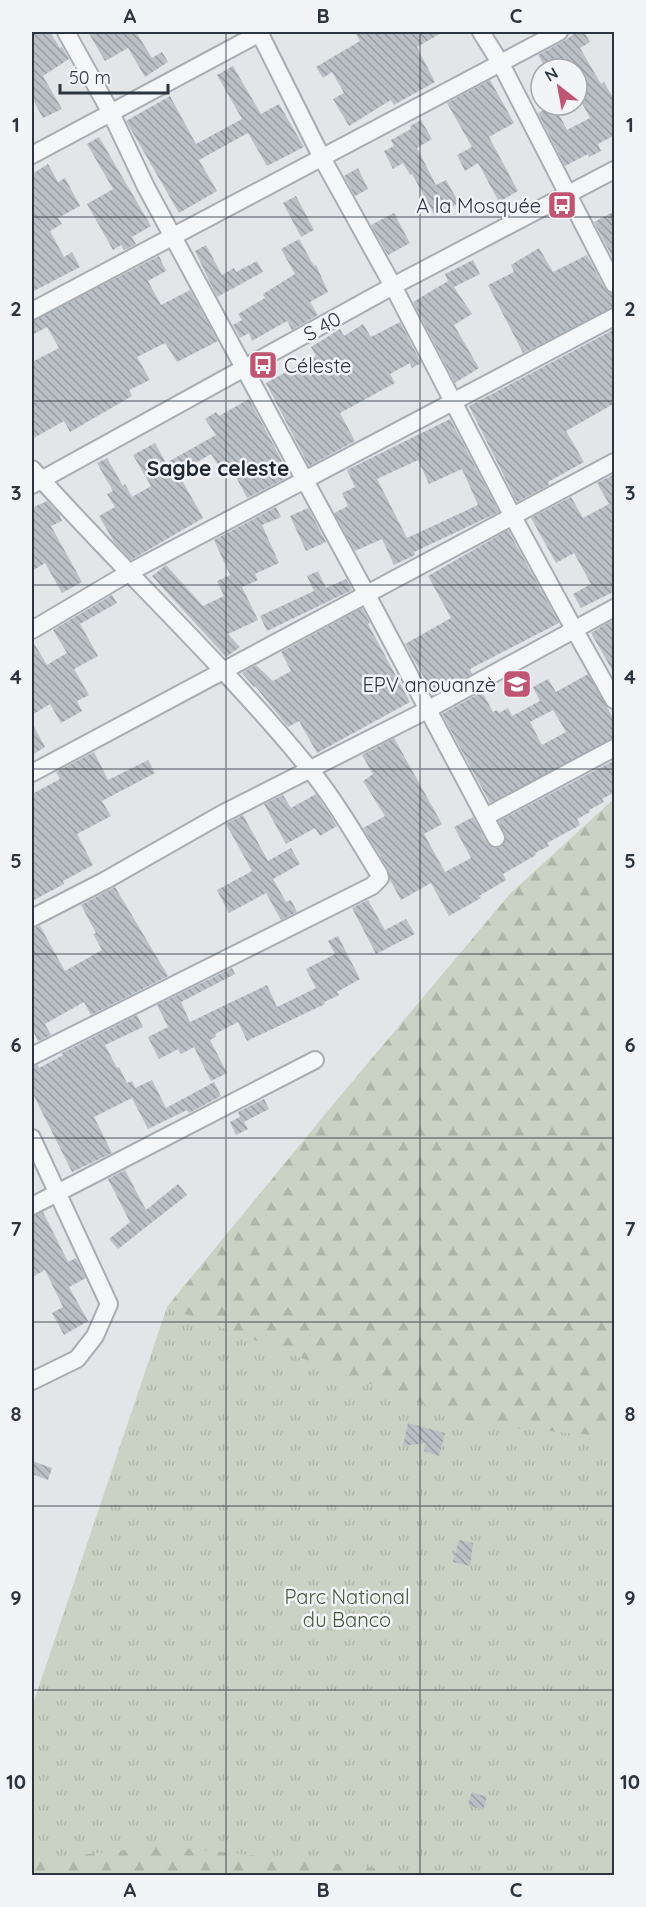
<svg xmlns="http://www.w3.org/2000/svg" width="646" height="1907" font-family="Quicksand,sans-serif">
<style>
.grass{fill:url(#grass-tufts)}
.forest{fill:url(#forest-firs)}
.building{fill:url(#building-back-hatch);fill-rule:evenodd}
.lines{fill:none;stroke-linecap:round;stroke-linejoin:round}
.minor-casing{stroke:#a8adb3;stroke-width:20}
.minor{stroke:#f4f6f8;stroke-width:16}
.grid{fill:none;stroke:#2c353f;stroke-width:1.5;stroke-opacity:0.55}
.labels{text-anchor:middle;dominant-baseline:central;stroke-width:5;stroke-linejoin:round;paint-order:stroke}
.poi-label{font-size:20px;fill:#2c353f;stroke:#f2f4f7;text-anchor:end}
.street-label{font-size:20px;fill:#2c353f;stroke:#f2f4f7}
.park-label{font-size:20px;fill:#45593b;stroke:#f2f4f7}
.neighbourhood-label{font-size:21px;font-weight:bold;fill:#1e2630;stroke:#f2f4f7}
.neatline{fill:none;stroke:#2c353f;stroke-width:2}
.grid-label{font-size:20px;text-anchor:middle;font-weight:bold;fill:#2c353f}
</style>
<defs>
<pattern id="grass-tufts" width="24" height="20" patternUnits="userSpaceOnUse" patternTransform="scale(1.5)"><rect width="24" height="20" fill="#c9d2c4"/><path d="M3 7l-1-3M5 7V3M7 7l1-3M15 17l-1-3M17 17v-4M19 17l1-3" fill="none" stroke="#adb5a9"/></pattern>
<pattern id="forest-firs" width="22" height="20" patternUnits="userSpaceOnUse" patternTransform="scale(1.5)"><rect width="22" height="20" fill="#c9d2c4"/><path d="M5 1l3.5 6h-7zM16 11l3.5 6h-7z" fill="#adb5a9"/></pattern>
<pattern id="building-back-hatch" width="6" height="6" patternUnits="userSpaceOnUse" patternTransform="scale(1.5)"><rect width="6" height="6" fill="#bac0c5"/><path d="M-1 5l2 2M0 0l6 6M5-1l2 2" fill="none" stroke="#979da1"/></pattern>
</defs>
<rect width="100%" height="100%" fill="#e2e6e9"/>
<polygon class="grass" points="614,799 614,1875 32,1876 32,1707 167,1307 332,1106 510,894"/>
<g class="forest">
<polygon points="614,799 614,1437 479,1425 167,1307 332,1106 510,894"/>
<polygon points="163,1846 434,1874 438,1875 32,1875 32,1860"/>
</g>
<g class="building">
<polygon points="32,32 50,32 60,48 62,47 69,59 43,76 62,109 43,118 32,98"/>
<polygon points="88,32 136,32 152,58 162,52 168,62 145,77 128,48 105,61"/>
<polygon points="355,32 443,32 417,47 435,82 394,105 391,100 349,126 333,99 344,93 332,72 323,78 316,67 360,41"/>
<polygon points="577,32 584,32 590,42 580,48 601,84 604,82 615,101 615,135 598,144 601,151 589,157 588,154 565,166 538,113 554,105 567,130 590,118 577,94 577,69 546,69 538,55 564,41"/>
<polygon points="233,66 261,114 279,104 304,147 267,166 248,133 199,160 217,191 179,213 126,121 170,96 196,144 242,119 217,75"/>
<polygon points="490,80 514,123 489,137 518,191 499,202 478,163 465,171 457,155 472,147 447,103"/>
<polygon points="421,120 432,139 417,148 436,185 446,180 459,203 435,216 412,174 410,175 403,163 393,169 384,151 394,146 391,140 411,129 410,126"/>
<polygon points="99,137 151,226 132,237 136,244 124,250 121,245 113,250 87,204 113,189 87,144"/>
<polygon points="48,164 58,182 65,178 80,206 58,218 62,224 50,231 64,257 72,252 80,267 32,292 32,174"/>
<polygon points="358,168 368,189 355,196 344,176"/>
<polygon points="296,196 314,230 301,237 283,203"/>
<polygon points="615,211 615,262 594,222"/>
<polygon points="394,213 410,243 388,255 371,225"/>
<polygon points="299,239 314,266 316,265 328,292 310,302 318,315 292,330 287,321 252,341 249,333 240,338 233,325 242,320 238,314 265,298 263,294 295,274 281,249"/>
<polygon points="206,245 222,275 234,268 236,272 257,261 263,272 217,297 195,251"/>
<polygon points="539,248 553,272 587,255 605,289 609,293 615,294 615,307 523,353 488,285 514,272 511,265"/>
<polygon points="159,256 166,271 148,281 161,305 190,290 218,341 177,362 165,343 137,357 150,380 129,390 132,396 70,432 64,421 32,439 32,362 59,348 47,327 32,335 32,321"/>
<polygon points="473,260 480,274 454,287 472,314 454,325 479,368 455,383 413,302 448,281 445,274"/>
<polygon points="400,322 421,363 412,368 410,363 390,374 395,383 340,413 355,441 309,466 266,383 316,356 311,347 340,329 344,336 363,324 371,337"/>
<polygon points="615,329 615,403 566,431 584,462 548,482 549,485 517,502 469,406"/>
<polygon points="249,399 290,476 247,498 230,465 221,470 211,454 178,473 203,518 131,560 114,542 99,516 115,507 107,494 113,491 97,463 107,458 123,486 125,484 132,497 151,486 133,455 155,443 166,463 216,435 205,419 216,412 219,416"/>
<path d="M450,419L499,512L414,552L415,555L394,565L382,539L355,551L334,513L348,506L342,493L355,487L347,470ZM418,460L429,484L462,469L478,505L407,538L377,479Z"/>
<polygon points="615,474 615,591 581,608 573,594 591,584 574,553 556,563 531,518 571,497 583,518 609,504 597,483"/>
<polygon points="47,501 59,514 62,521 51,526 82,582 62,593 45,563 32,571 32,508"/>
<polygon points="276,507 281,517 262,525 279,563 255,574 258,580 242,587 258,620 228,634 240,647 226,657 152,576 166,565 203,606 224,596 217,581 230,575 214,540"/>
<polygon points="308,508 326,542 306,551 290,516"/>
<polygon points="508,530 559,623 470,669 472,674 457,682 455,678 431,690 405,644 451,618 428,576"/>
<polygon points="318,571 326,588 346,579 352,590 267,631 260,616 314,591 307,576"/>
<polygon points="112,595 117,603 80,624 98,656 74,669 89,695 77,701 82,711 61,723 50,704 32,715 32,640 47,665 67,653 53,630"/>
<polygon points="362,608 370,623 368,624 410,702 317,753 299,721 288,727 255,686 254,687 242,673 256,665 273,681 291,671 281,652"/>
<polygon points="611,621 615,628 615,675 591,633"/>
<path d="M588,674L615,721V738L490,803L442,714L482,692L493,712L497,710L499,713L508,708L512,716L540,701L533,687L548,679L556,692ZM553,710L566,732L542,745L530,722Z"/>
<polygon points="32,723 45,747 32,755"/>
<polygon points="394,738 442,824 424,834 445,872 471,858 454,827 473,817 487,843 496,848 501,847 506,839 499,821 615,760 615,792 602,799 604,802 589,810 590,812 577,819 580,825 547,843 549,846 535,853 536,855 503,874 506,880 479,896 481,898 449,916 431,883 401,900 390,880 388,869 363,828 385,816 363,781 373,774 362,755"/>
<polygon points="94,752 108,780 148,760 155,773 102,801 111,816 77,834 93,865 63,881 64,884 32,901 32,794 60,779 56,772"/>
<polygon points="316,794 337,826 320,836 315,828 286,844 264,804 283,795 291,808"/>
<polygon points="243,815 268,861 291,848 300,864 273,879 286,902 291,900 297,912 281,920 266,893 229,913 217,890 252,871 226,824"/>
<polygon points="115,887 168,976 91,1015 84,1002 45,1024 51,1035 38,1041 32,1029 32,929 40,926 65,971 102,950 93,934 96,933 81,905"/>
<polygon points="368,900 385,930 406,919 415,934 376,954 352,908"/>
<polygon points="338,936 360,979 337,992 339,995 324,1002 325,1004 247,1041 238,1022 215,1034 216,1037 210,1040 227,1073 211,1081 194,1047 181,1054 178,1049 159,1059 148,1037 168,1027 157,1005 232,968 235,974 181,1002 190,1022 267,985 277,1007 316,988 306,969 335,954 328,941"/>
<polygon points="137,1015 143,1027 105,1045 117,1068 119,1067 127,1083 132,1081 135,1088 152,1080 166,1108 214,1082 221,1096 189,1113 187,1110 148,1129 132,1098 94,1117 112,1153 72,1172 32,1092 32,1066 38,1065 39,1068 63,1055 62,1053"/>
<polygon points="264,1099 269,1109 244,1122 248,1129 236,1135 230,1122 240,1117 238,1112"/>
<polygon points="125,1170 146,1210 178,1184 187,1195 118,1249 109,1239 130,1222 108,1179"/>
<polygon points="43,1212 68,1262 76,1258 86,1278 69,1287 88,1321 64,1335 52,1313 63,1307 45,1270 32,1277 32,1216"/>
<polygon points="408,1423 445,1433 439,1456 424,1451 426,1443 403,1446"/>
<polygon points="32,1461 52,1468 48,1480 32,1474"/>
<polygon points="459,1540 473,1543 470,1566 453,1562"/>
<polygon points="472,1792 487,1797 483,1810 468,1805"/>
</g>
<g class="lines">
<g class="minor-casing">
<g id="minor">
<polyline points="66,32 110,111 146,187 366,593 496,838"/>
<polyline points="259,32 322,158 393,286 512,515 574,629 614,700"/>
<polyline points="481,32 501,64 614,284"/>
<polyline points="32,155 262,32"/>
<polyline points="32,311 559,32"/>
<path d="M32,469C122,570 222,662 308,767C335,800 357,838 379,874L380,878L372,886L32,1056"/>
<polyline points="32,485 393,286 614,170"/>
<polyline points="32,630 130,572 614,317"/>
<polyline points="32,773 614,462"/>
<polyline points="485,817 614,748"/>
<polyline points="32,918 106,880 222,814 427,710 614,608"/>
<polyline points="32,1138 109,1304 95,1336 77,1359 32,1381"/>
<polyline points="32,1206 315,1060"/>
</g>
</g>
<use href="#minor" class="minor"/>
</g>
<path class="grid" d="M226,32V1876M420,32V1876M32,217H614M32,401H614M32,585H614M32,769H614M32,954H614M32,1138H614M32,1322H614M32,1506H614M32,1690H614"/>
<defs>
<g id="bus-square" transform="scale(1.5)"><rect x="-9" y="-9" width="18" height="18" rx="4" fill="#c05573" stroke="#f2f4f7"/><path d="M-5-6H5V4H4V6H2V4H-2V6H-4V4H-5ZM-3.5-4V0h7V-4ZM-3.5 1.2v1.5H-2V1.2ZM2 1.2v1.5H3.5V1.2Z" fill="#fff"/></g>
<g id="school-square" transform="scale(1.5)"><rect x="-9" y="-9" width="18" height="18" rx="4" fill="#c05573" stroke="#f2f4f7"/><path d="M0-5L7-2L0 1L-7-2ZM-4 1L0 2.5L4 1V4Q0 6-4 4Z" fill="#fff"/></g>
</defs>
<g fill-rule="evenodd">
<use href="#bus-square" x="562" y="205"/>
<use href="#bus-square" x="263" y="365"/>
<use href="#school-square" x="517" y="684"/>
</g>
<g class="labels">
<g class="poi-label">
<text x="541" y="205">A la Mosquée</text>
<text x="284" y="365" text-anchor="start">Céleste</text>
<text x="496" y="684">EPV anouanzè</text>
</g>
<g class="street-label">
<text transform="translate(322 326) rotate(-29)">S 40</text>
</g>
<g class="park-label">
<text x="347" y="1596">Parc National<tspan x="347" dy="23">du Banco</tspan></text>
</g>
<g class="neighbourhood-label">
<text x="218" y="468">Sagbe celeste</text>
</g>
</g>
<rect width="646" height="1907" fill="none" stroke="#f2f4f7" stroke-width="66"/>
<g transform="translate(559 87) rotate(329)"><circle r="28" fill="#f2f4f7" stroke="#a3a8ad" stroke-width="1.5"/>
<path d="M0-4.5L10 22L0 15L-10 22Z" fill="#c05573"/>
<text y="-9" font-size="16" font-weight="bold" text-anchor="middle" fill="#2c353f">N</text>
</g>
<path d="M60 84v9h108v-9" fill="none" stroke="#2c353f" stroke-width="3"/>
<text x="69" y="84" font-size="18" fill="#2c353f" stroke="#f2f4f7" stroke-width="4.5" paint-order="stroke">50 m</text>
<rect x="33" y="33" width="580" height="1841" class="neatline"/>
<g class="grid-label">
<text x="130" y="23">A</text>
<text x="323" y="23">B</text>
<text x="516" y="23">C</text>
<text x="16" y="132">1</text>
<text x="630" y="132">1</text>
<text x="16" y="316">2</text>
<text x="630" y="316">2</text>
<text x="16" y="500">3</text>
<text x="630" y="500">3</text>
<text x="16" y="684">4</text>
<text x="630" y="684">4</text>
<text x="16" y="868">5</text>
<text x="630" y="868">5</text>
<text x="16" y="1052">6</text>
<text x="630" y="1052">6</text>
<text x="16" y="1236">7</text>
<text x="630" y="1236">7</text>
<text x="16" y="1421">8</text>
<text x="630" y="1421">8</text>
<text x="16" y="1605">9</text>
<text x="630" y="1605">9</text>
<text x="16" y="1789">10</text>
<text x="630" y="1789">10</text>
<text x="130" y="1897">A</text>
<text x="323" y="1897">B</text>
<text x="516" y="1897">C</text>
</g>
</svg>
